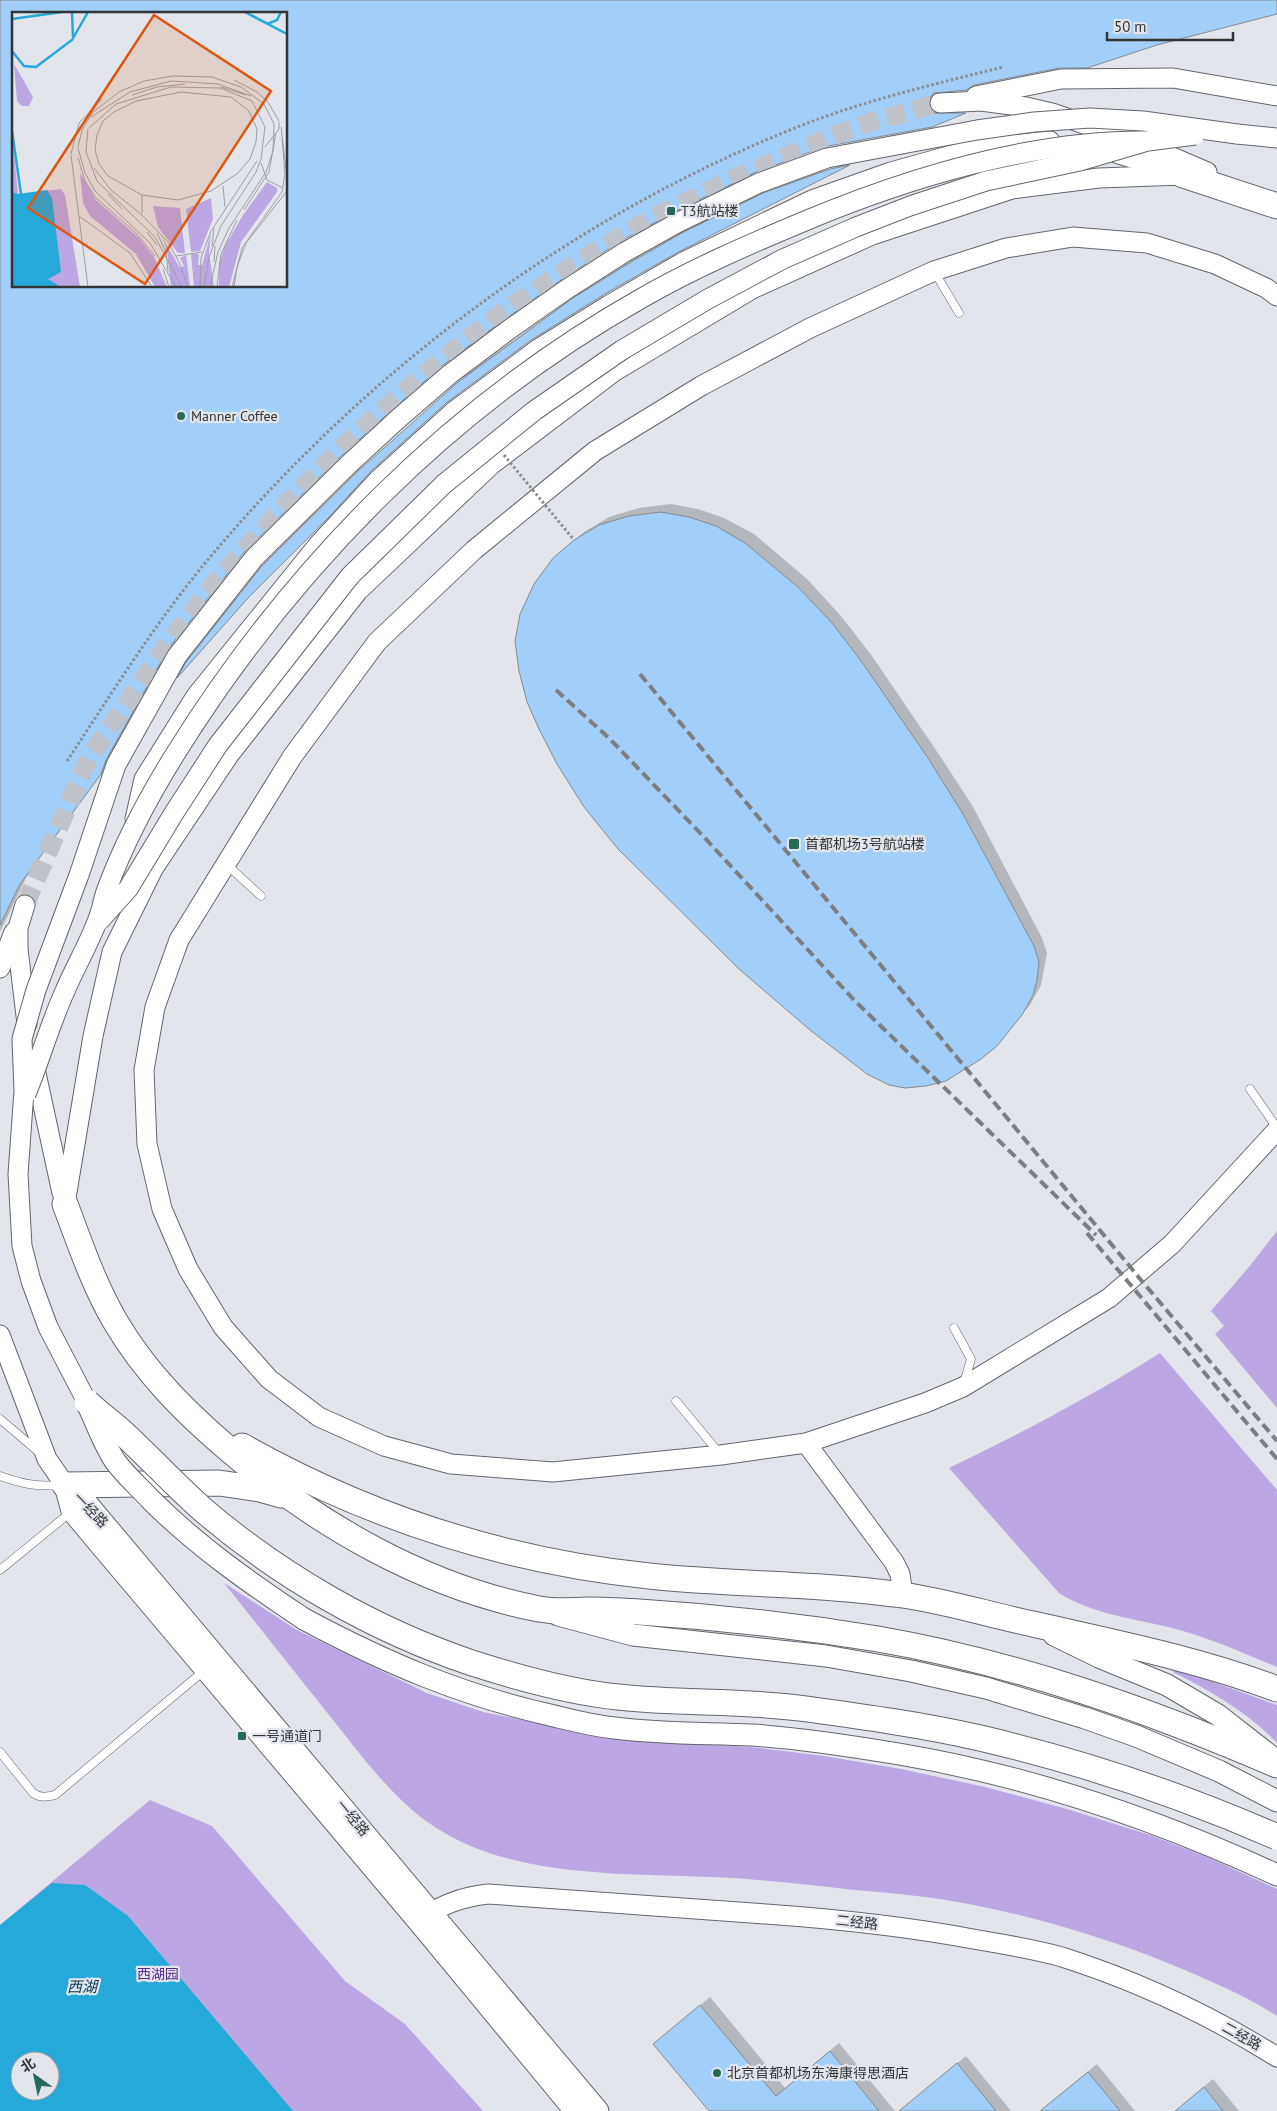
<svg xmlns="http://www.w3.org/2000/svg" width="1277" height="2111" font-family="'PT Sans','Noto Sans SC',sans-serif">
<style>
.green{fill:#bda6e4;fill-rule:evenodd}
.water{fill:#25a9d9;fill-rule:evenodd}
.shadow{fill:#0003;fill-rule:evenodd}
.building{fill:#a2cff9;stroke:#858a8f;fill-rule:evenodd}
.lines{fill:none;stroke-linecap:round;stroke-linejoin:round}
.tertiary-tunnel{stroke:#bfc2c8;stroke-width:19;stroke-dasharray:19 9;stroke-linecap:butt}
.service-casing{stroke:#63666c;stroke-width:9}
.tertiary-casing{stroke:#63666c;stroke-width:21}
.secondary-casing{stroke:#63666c;stroke-width:23}
.trunk-casing{stroke:#63666c;stroke-width:27}
.path{stroke:#8b8d91;stroke-width:3;stroke-dasharray:2.5 2.5;stroke-linecap:butt}
.service{stroke:#fff;stroke-width:8}
.tertiary{stroke:#fff;stroke-width:19}
.secondary{stroke:#fff;stroke-width:21}
.trunk{stroke:#fff;stroke-width:25}
.rail{stroke:#7c7e82;stroke-width:4;stroke-dasharray:10 5;stroke-linecap:butt}
.tertiary-bridge-casing{stroke:#63666c;stroke-width:21;stroke-linecap:butt}
.secondary-bridge-casing{stroke:#63666c;stroke-width:23;stroke-linecap:butt}
.trunk-bridge-casing{stroke:#63666c;stroke-width:27;stroke-linecap:butt}
.path-bridge{stroke:#8b8d91;stroke-width:3;stroke-dasharray:2.5 2.5;stroke-linecap:butt}
.tertiary-bridge{stroke:#fff;stroke-width:19}
.secondary-bridge{stroke:#fff;stroke-width:21}
.trunk-bridge{stroke:#fff;stroke-width:25}
.poi-dot{fill:#276958;stroke:#e2e5ec;stroke-width:2}
.labels{text-anchor:middle;dominant-baseline:central;stroke-width:4.5;stroke-linejoin:round;paint-order:stroke}
.poi-label{font-size:14px;fill:#333436;stroke:#e2e5ec;text-anchor:start}
.street-label{font-size:14px;fill:#333436;stroke:#e2e5ec}
.park-label{font-size:14px;fill:#58298d;stroke:#e2e5ec}
.water-label{font-size:15px;font-style:italic;fill:#023a4d;stroke:#e2e5ec}
.inset-river{fill:none;stroke:#25a9d9;stroke-width:2.5}
.inset-road{fill:none;stroke:#9c9ea3;stroke-width:1}
.view{fill:#df570e;fill-opacity:0.15;stroke:#df570e;stroke-width:2.5}
.inset-edge{fill:none;stroke:#333436;stroke-width:2.5}
</style>
<rect width="100%" height="100%" fill="#e2e5ec"/>
<g class="green">
<polygon points="1277,1231 1277,1408 1215,1334 1224,1326 1211,1311 1249,1267"/>
<path d="M1160,1353L1277,1490V1667C1243,1653 1208,1637 1172,1628C1133,1618 1094,1615 1059,1593L949,1468C1022,1433 1092,1396 1160,1353Z"/>
<path d="M224,1583L297,1630L427,1693L483,1712L610,1738L751,1747L824,1756L901,1769L985,1787L1067,1809L1150,1835L1210,1858L1277,1889V2016C1247,1996 1208,1980 1175,1966C1109,1939 1043,1919 974,1905C935,1897 894,1893 854,1890C819,1886 783,1882 747,1879C643,1871 514,1885 426,1821C387,1792 358,1751 329,1715C294,1671 259,1627 224,1583Z"/>
<path d="M1175,1668L1277,1705V1743C1249,1713 1209,1690 1173,1672L1171,1669Z"/>
<path d="M150,1800L212,1826L345,1981L405,2024L483,2111H0V1925ZM20,2061H50V2091H20Z"/>
</g>
<path class="water" d="M52,1883L85,1885L128,1916L293,2111H0V1925ZM20,2061H50V2091H20Z"/>
<g class="shadow">
<path d="M0,0H1277V13L1059,67L938,91L937,95L972,105L965,112L932,126L823,146L754,172L671,212L618,241L560,278L442,364L340,456L253,541L175,640L114,750L109,764L28,874L0,932ZM14,14H286V286H14Z"/>
<path d="M855,158L849,164L679,250L531,339L445,402L375,466L257,587L183,671L263,566L366,465L467,374L583,290L641,253L692,225L773,185L840,161ZM839,166L836,169L824,171V169Z"/>
<polygon points="671,504 698,509 724,518 754,534 807,579 841,616 872,656 936,750 972,805 1042,938 1047,953 1041,985 1030,1005 996,1045 563,550 584,532 609,517 639,508"/>
<polygon points="710,1997 785,2088 839,2043 895,2111 711,2111 664,2035"/>
<polygon points="966,2056 1011,2111 899,2111"/>
<polygon points="1097,2064 1135,2111 1040,2111"/>
<polygon points="1213,2079 1239,2111 1175,2111"/>
</g>
<g class="building">
<path d="M0,0H1277V14L1157,45L1087,68H1059L974,85L967,90L934,93L930,97L929,103L930,109L934,113H966L932,127L823,147L754,173L672,213L619,242L561,280L501,322L443,365L392,410L340,457L245,551L168,649L106,760L101,774L20,884L0,925ZM14,14H286V286H14Z"/>
<polygon points="850,165 680,251 603,295 531,340 446,403 371,471 329,517 248,598 177,678 186,662 262,566 356,473 457,383 573,298 631,262 682,233 763,193 830,169"/>
<polygon points="661,512 689,517 716,526 745,543 798,587 833,624 864,665 928,758 963,814 1034,946 1039,962 1037,980 1033,995 1022,1015 997,1046 981,1059 946,1081 926,1086 905,1088 889,1085 867,1074 810,1030 739,969 618,849 584,807 557,764 539,729 527,702 519,671 515,641 520,614 534,584 553,558 574,540 599,525 629,516"/>
<polygon points="700,2005 776,2096 830,2051 879,2111 709,2111 653,2044"/>
<polygon points="957,2063 996,2111 899,2111"/>
<polygon points="1088,2072 1120,2111 1040,2111"/>
<polygon points="1204,2087 1223,2111 1175,2111"/>
</g>
<g class="lines">
<polyline class="tertiary-tunnel" points="25,905 89,758 169,642 216,582 280,511 343,447 393,401 470,337 509,308 574,265 650,219 736,178 838,134 874,121 940,103"/>
<g class="service-casing">
<g id="service">
<polyline points="934,271 959,313"/>
<polyline points="226,864 261,896"/>
<polyline points="1250,1089 1277,1128"/>
<polyline points="954,1328 971,1359 964,1383"/>
<polyline points="676,1401 720,1454"/>
<polyline points="0,1419 40,1453"/>
<path d="M0,1476C23,1484 37,1487 61,1485"/>
<polyline points="0,1570 71,1512"/>
<path d="M0,1752L33,1793C40,1798 46,1797 55,1795L205,1670"/>
</g>
</g>
<g class="tertiary-casing">
<g id="tertiary">
<polyline points="976,96 1061,79 1173,78 1277,96"/>
<polyline points="940,103 981,101 1026,107 1052,113 1137,142 1207,172"/>
<polyline points="1237,134 1277,138"/>
<polyline points="1103,149 1170,170"/>
<polyline points="1277,296 1266,288 1215,264 1147,243 1073,237 1006,248 934,271 810,328 701,386 595,451 474,550 377,642 292,757 179,940 155,1007 144,1070 147,1144 162,1209 188,1269 223,1327 269,1379 319,1417 384,1446 451,1464 553,1472 721,1455 806,1443 925,1403 963,1387 1109,1298 1172,1244 1277,1130"/>
<polyline points="135,819 144,779 196,696 318,545 379,479 453,412 538,349 609,305 685,261 812,200 891,172 977,148 1050,141"/>
<polyline points="25,905 18,928 18,949 27,1024"/>
<polyline points="0,968 14,932"/>
<polyline points="34,1064 62,1193"/>
<polyline points="65,1204 93,1036 112,952 153,869 229,755 358,591 491,465 615,371 752,289 872,235 1012,189 1099,178 1183,175"/>
<polyline points="0,1335 47,1459 65,1485"/>
<polyline points="806,1443 894,1562 900,1574 903,1595"/>
<path d="M419,1920C441,1905 461,1897 488,1894C580,1901 673,1907 766,1914C836,1919 904,1926 973,1939C1003,1944 1033,1949 1062,1957C1137,1981 1210,2015 1277,2057"/>
</g>
</g>
<g class="secondary-casing">
<g id="secondary">
<polyline points="65,1485 85,1501 598,2111"/>
<polyline points="65,1485 72,1511 102,1547 418,1921 575,2111"/>
<polyline points="558,1615 633,1635 826,1656 911,1671 986,1688 1085,1718 1136,1736 1219,1771 1277,1801"/>
<path d="M304,1619C384,1662 461,1695 550,1715C571,1720 593,1726 615,1728C661,1734 706,1733 752,1735C801,1738 851,1746 899,1754C1030,1776 1156,1819 1277,1875"/>
<polyline points="1054,1635 1099,1657 1167,1685 1218,1715 1273,1758"/>
</g>
</g>
<g class="trunk-casing">
<g id="trunk">
<polyline points="1183,175 1277,206"/>
<path d="M65,1204C80,1244 94,1285 115,1321C146,1374 187,1414 233,1453C321,1527 426,1587 539,1609C556,1612 572,1611 589,1610C606,1610 622,1611 639,1612C719,1617 799,1626 878,1639C1016,1663 1149,1710 1277,1765"/>
<path d="M242,1446C368,1517 506,1561 649,1576C733,1585 818,1583 902,1595C946,1601 989,1615 1033,1624C1116,1643 1198,1659 1277,1689"/>
<polyline points="65,1485 219,1483 260,1489 281,1495"/>
</g>
</g>
<path class="path" d="M67,761C110,696 152,628 201,568C358,378 561,223 790,130C858,102 931,85 1003,67"/>
<use href="#service" class="service"/>
<use href="#tertiary" class="tertiary"/>
<use href="#secondary" class="secondary"/>
<use href="#trunk" class="trunk"/>
<g class="rail">
<polyline points="640,674 1141,1280 1277,1441"/>
<polyline points="556,690 609,738 704,837 855,1001 1096,1235"/>
<polyline points="1087,1233 1277,1459"/>
</g>
<g class="tertiary-bridge-casing">
<g id="tertiary-bridge">
<polyline points="99,921 128,889 174,813 218,745 350,576 444,484 534,411 622,350 708,299 783,259 856,227 910,206 986,181 1080,161 1148,141 1195,135"/>
<path d="M26,1094C40,1060 50,1024 65,991C75,967 89,944 98,919C102,910 103,899 107,889C124,843 148,798 174,756C290,569 450,406 642,298C694,268 750,244 805,221C910,177 1034,140 1148,141"/>
<polyline points="87,1402 48,1327 31,1281 22,1246 18,1174 24,1091 22,1039 36,990 79,875 116,765 177,656 254,558 348,465 399,418 450,374 507,331 567,289 625,252 677,223 759,183 827,158 977,130 1034,122 1090,118 1143,121 1237,134"/>
</g>
</g>
<g class="secondary-bridge-casing">
<path id="secondary-bridge" d="M87,1403C96,1422 103,1443 115,1461C125,1475 139,1487 151,1500C197,1546 250,1583 304,1619"/>
</g>
<g class="trunk-bridge-casing">
<path id="trunk-bridge" d="M87,1402C98,1413 110,1421 122,1432C149,1457 174,1484 202,1509C280,1576 374,1630 472,1663C519,1678 569,1692 618,1697C681,1704 744,1700 807,1709C865,1717 923,1725 980,1738C1083,1762 1181,1795 1277,1837"/>
</g>
<polyline class="path-bridge" points="504,455 574,540"/>
<use href="#tertiary-bridge" class="tertiary-bridge"/>
<use href="#secondary-bridge" class="secondary-bridge"/>
<use href="#trunk-bridge" class="trunk-bridge"/>
</g>
<g class="poi-dot">
<rect x="666" y="206" width="10" height="10" rx="2.5"/>
<circle cx="181" cy="416" r="5"/>
<rect x="788" y="838" width="12" height="12" rx="2.5"/>
<rect x="237" y="1731" width="10" height="10" rx="2.5"/>
<circle cx="717" cy="2073" r="5"/>
</g>
<g class="labels">
<g class="poi-label">
<text x="681" y="211">T3航站楼</text>
<text x="191" y="416">Manner Coffee</text>
<text x="805" y="844">首都机场3号航站楼</text>
<text x="252" y="1736">一号通道门</text>
<text x="727" y="2073">北京首都机场东海康得思酒店</text>
</g>
<g class="street-label">
<text transform="translate(91 1510) rotate(46)">一经路</text>
<text transform="translate(353 1818) rotate(50)">一经路</text>
<text transform="translate(857 1922) rotate(6)">二经路</text>
<text transform="translate(1242 2036) rotate(29)">二经路</text>
</g>
<g class="park-label">
<text x="158" y="1974">西湖园</text>
</g>
<g class="water-label">
<text x="82" y="1986">西湖</text>
</g>
</g>
<g transform="translate(12 12)">
<rect width="275" height="275" fill="#e2e5ec"/>
<path d="M2,52L21,85L17,94H10L5,89ZM0,121L6,182L49,177L53,183L68,275H0ZM68,161L84,188L126,225L142,245L155,275H143L124,242L78,204L71,191ZM255,170L265,176V180L229,230L217,275H207V251L213,234L231,203ZM199,186L201,207L188,239L179,240L174,197ZM141,194L168,196L173,241H166L146,215ZM199,221L197,241L202,275H182L179,242H187L186,253H190ZM150,225L168,256L172,254L168,246L174,243L178,275H159L155,238Z" fill="#bda6e4"/>
<path d="M35,178L40,186L49,260L36,267L49,275H0V180L6,182Z" fill="#25a9d9"/>
<path class="inset-river" d="M60,0L61,25M233,0L275,22M0,7L50,0M255,12L265,8L269,0M0,39L12,54L24,55L60,28L76,0M0,119L9,182"/>
<path class="inset-road" d="M222,68L245,80L256,90L267,109M209,75L234,83M169,80L219,85L237,99L245,117L244,130L238,147L226,161L199,179L166,188L130,183L96,164L87,152L83,138L85,123L91,109L102,100L124,89ZM120,83L145,75L173,72M79,105L118,80L159,69L206,72L239,84M269,115L275,164M77,116L104,92L159,75L208,76L240,89M76,117L74,140L85,169L143,225L170,275M270,126L273,162M66,135L70,118L81,100L107,80L132,69L161,64L200,65L229,75L252,92L262,112M253,135L267,117V110M66,136L73,161L83,179L138,231L164,275M59,142L67,111L90,87M59,143L76,275M66,146L73,169L84,186L124,221L143,244M249,151L255,168L271,176M82,156L99,178L130,203L156,230L167,250L176,275M211,174L213,195M96,182L110,197M130,183V201M232,198L257,160L264,121M67,204L118,241L140,275M135,220L145,233M145,221L154,240L156,259M200,234L202,216M164,244L190,240M202,250L203,234M151,257L157,275M188,275L189,246L199,219L245,149M192,275L197,245L209,214L244,160L249,147L253,115L240,89M198,275L206,240L217,216L254,160L261,139L262,112M205,275L209,242L225,208M220,275L230,236L270,180L273,162M222,275L225,255L234,231L275,179"/>
<path class="view" d="M142,3L259,79L133,272L16,196Z"/>
<rect width="275" height="275" class="inset-edge"/>
</g>
<g transform="translate(35 2076) rotate(327)"><circle r="24" fill="#e2e5ec" stroke="#9c9ea3"/>
<path d="M0-4L9 19L0 12L-9 19Z" fill="#276958"/>
<text y="-8" font-size="14" font-weight="bold" text-anchor="middle" fill="#333436">北</text>
</g>
<path d="M1107 32v8h126v-8" fill="none" stroke="#333436" stroke-width="2.5"/>
<text x="1114" y="32" font-size="15" fill="#333436" stroke="#e2e5ec" stroke-width="4" paint-order="stroke">50 m</text>
</svg>
